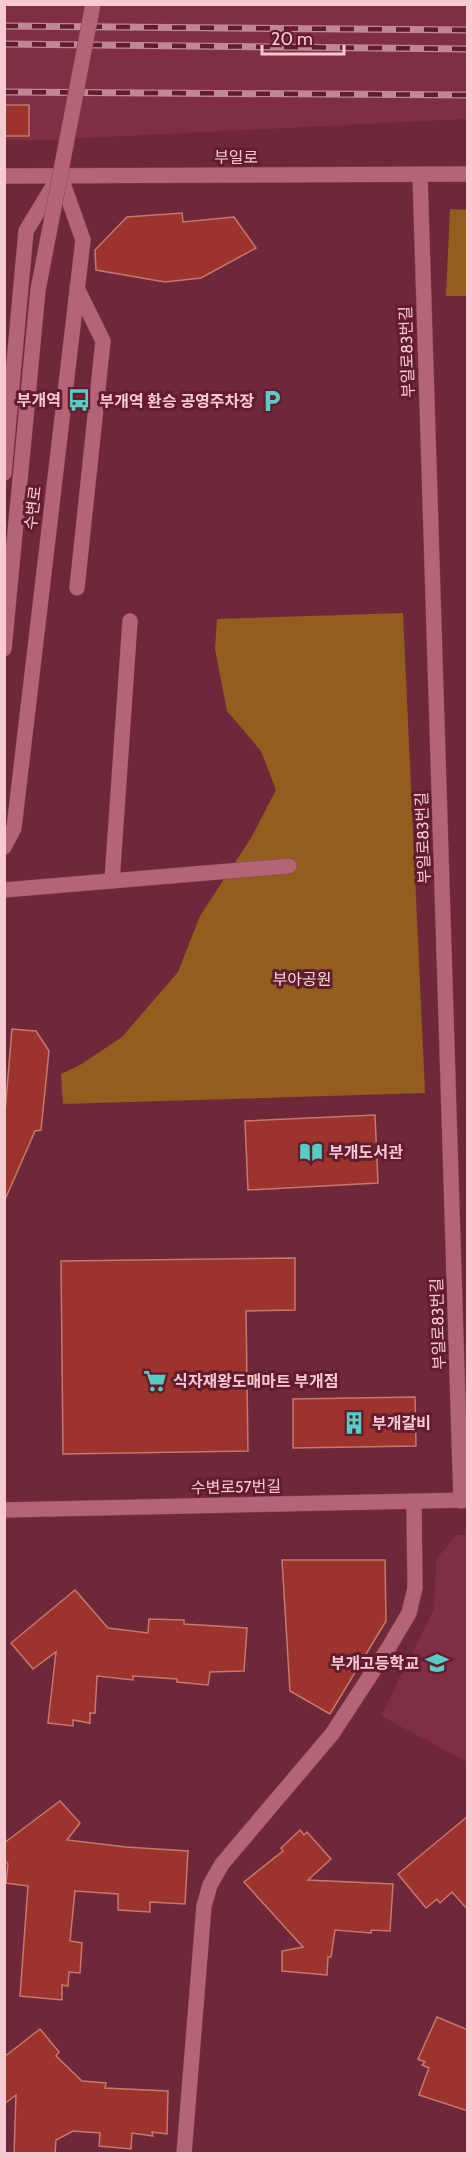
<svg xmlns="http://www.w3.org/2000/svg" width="472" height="2158" font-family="Cabin,'Noto Sans KR',sans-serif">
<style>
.built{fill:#7f2e43}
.green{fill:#925e1e}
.building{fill:#9c332d;stroke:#c8776d;stroke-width:1.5}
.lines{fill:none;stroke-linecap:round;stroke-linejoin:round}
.service-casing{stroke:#854659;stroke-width:16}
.minor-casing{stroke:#854659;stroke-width:16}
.tertiary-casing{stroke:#854659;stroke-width:16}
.service{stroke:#b46475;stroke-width:15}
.minor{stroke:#b46475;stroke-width:15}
.tertiary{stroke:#b46475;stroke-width:15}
.rail-casing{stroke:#c08894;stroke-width:7}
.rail{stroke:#631b30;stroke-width:4.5;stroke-dasharray:14;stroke-linecap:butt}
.secondary-bridge-casing{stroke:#854659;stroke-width:16;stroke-linecap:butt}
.secondary-bridge{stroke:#b46475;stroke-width:15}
.labels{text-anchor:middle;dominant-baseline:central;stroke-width:6;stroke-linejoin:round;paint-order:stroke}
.street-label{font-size:16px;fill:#f7cad1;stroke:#631b30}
.poi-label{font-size:16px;font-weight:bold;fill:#f7cad1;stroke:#631b30;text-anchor:end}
.park-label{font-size:16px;fill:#f3dfcc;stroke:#631b30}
</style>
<rect width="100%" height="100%" fill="#6f273a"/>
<g class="built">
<polygon points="5,5 467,5 467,119 47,140 5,140"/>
<polygon points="456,1535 467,1535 467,1762 381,1716 434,1609 436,1560"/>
</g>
<g class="green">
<polygon points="450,209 467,210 467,296 446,296"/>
<polygon points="403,613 425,1093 63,1104 61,1074 80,1065 122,1037 178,972 200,916 251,838 276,790 261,751 227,711 215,649 217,619"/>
</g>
<g class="building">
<rect x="4" y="105" width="25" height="31"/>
<polygon points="182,213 183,222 234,217 256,248 201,278 165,282 96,270 95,250 127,217"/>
<polygon points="12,1029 36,1031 49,1051 41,1130 35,1131 4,1202 4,1124"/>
<polygon points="375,1115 378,1183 248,1190 245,1121"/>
<polygon points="295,1258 295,1310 246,1311 248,1451 63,1454 61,1261"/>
<polygon points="415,1397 416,1446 293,1448 293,1399"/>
<polygon points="282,1560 385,1560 386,1621 330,1714 290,1691"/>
<polygon points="75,1590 108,1628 148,1633 149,1619 184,1620 184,1624 247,1628 244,1671 210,1672 208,1685 177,1682 177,1679 133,1676 133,1680 97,1676 95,1713 90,1713 90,1723 73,1720 73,1726 48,1723 56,1652 33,1669 11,1643"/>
<polygon points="60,1801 80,1823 67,1840 126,1847 188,1851 185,1904 150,1902 150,1912 118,1910 118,1894 75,1891 70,1941 82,1943 80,1973 69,1972 68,1986 62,1985 62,2000 20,1996 28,1886 6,1883 8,1864 4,1860 4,1843"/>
<polygon points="468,1816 468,1910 452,1892 440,1903 437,1899 426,1908 398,1874"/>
<polygon points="300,1830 304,1835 307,1832 331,1859 308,1880 393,1884 390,1931 371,1930 371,1933 335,1930 331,1957 328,1957 327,1975 282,1971 282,1951 303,1947 244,1882 283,1851 281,1848"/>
<polygon points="437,2017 468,2030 468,2111 419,2095 429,2068 422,2065 425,2062 418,2059"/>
<polygon points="40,2029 59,2052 56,2056 82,2081 106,2083 105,2088 168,2091 167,2134 152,2132 153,2136 132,2133 131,2149 99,2146 100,2133 73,2131 56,2140 55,2154 14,2154 16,2095 4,2104 4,2057"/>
</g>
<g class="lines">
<g class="service-casing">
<polyline id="service" points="77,588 103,341 77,288"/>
</g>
<g class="minor-casing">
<g id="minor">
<polyline points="420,175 461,1501"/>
<polyline points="112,881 130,621"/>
<polyline points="4,890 289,866"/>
<polyline points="184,2154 204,1906 210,1885 222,1864 332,1734 389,1647 409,1613 415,1588 414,1502"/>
</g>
</g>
<g class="tertiary-casing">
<g id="tertiary">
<polyline points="4,176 468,174"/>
<polyline points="4,473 26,231 58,178"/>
<polyline points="4,847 14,828 83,240 60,175"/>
<polyline points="4,1510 468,1500"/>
</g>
</g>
<use href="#service" class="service"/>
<use href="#minor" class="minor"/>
<use href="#tertiary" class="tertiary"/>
<g class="rail-casing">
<g id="rail">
<polyline points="4,26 468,30"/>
<polyline points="4,44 468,49"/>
<polyline points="4,92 468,95"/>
</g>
</g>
<use href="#rail" class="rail"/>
<g class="secondary-bridge-casing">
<polyline id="secondary-bridge" points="4,649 38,290 93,4"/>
</g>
<use href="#secondary-bridge" class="secondary-bridge"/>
</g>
<defs>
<g id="bus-bare" transform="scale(1.8)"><path d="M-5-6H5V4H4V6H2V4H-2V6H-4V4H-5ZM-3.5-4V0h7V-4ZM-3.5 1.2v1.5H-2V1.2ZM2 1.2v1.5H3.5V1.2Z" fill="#56cec3" stroke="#631b30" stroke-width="2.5" paint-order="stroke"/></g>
<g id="parking-bare" transform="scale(1.8)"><path d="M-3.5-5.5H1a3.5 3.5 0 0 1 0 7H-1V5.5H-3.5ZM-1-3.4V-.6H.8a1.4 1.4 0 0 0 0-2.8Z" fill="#56cec3" stroke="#631b30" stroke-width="2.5" paint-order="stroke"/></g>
<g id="library-bare" transform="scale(1.8)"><path d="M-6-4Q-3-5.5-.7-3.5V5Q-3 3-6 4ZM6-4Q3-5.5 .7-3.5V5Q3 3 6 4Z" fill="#56cec3" stroke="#631b30" stroke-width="2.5" paint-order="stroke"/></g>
<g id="supermarket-bare" transform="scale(1.8)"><path d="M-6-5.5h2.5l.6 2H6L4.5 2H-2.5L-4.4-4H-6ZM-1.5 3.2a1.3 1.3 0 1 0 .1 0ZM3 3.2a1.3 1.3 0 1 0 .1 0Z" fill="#56cec3" stroke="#631b30" stroke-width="2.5" paint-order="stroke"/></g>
<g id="building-bare" transform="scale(1.8)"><path d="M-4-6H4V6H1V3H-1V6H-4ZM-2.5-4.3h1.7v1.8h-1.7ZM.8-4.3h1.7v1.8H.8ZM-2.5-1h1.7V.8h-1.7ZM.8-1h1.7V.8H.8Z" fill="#56cec3" stroke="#631b30" stroke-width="2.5" paint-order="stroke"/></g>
<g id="school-bare" transform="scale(1.8)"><path d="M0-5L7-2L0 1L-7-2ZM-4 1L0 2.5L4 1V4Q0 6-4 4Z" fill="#56cec3" stroke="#631b30" stroke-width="2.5" paint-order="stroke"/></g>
</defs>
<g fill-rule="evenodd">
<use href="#bus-bare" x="79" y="400"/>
<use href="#parking-bare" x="272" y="401"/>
<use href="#library-bare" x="311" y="1152"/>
<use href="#supermarket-bare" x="155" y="1381"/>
<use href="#building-bare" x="354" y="1423"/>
<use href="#school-bare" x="437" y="1663"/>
</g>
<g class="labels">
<g class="street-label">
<text x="236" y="157">부일로</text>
<text transform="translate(407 352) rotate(-92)">부일로83번길</text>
<text transform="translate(33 508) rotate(-83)">수변로</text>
<text transform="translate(423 838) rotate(-92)">부일로83번길</text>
<text transform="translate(438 1324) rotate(-92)">부일로83번길</text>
<text transform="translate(236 1487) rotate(-1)">수변로57번길</text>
</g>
<g class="poi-label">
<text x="61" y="400">부개역</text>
<text x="254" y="401">부개역 환승 공영주차장</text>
<text x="329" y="1152" text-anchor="start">부개도서관</text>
<text x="173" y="1381" text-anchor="start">식자재왕도매마트 부개점</text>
<text x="372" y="1423" text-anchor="start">부개갈비</text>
<text x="419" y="1663">부개고등학교</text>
</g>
<g class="park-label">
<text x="302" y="979">부아공원</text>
</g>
</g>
<rect width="472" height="2158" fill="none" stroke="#f7cad1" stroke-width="12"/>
<path d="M262 45v9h82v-9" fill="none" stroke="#f7cad1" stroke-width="3"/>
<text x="271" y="45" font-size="18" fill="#f7cad1" stroke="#631b30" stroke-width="4.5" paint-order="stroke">20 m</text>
</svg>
